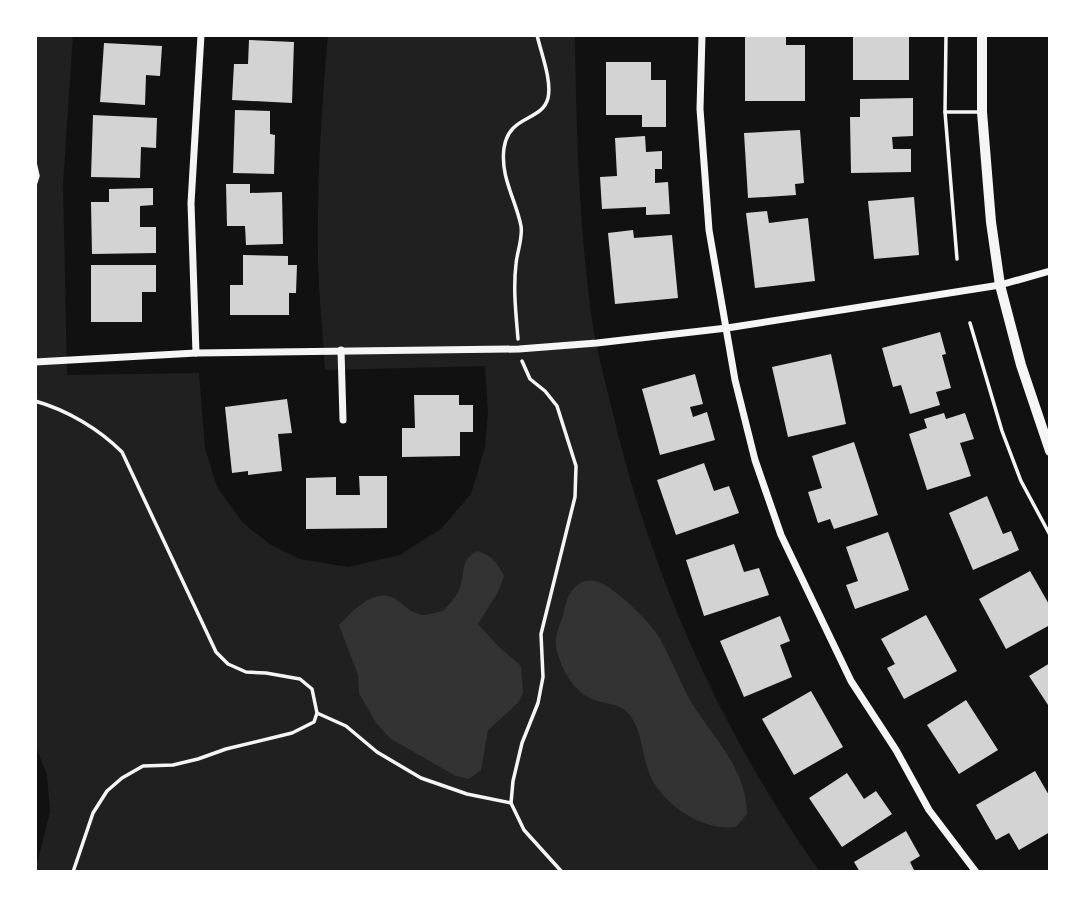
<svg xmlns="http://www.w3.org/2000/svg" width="1085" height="907" font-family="'IBM Plex Sans',sans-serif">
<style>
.green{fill:#202020}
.water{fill:#333}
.building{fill:#d3d3d3}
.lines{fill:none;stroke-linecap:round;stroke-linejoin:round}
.path{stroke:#f5f5f5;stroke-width:3.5}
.service{stroke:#f5f5f5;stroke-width:3.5}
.minor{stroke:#f5f5f5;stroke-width:7}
.tertiary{stroke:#f5f5f5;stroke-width:10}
</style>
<rect width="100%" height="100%" fill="#111"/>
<path class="green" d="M35,35H73L63,185L67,375L199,373L205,448L217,487L243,523L271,545L300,559L348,567L400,555L441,529L471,494L485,447L488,411L485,366L325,370C323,334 319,298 318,262C317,186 321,111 328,35H575C576,129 579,221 591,314C596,349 606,384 614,418C653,580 723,736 820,872H35L50,812L47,775L35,744Z"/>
<g class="water">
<path d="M477,551C492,555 497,563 504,576L498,592L478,624L498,646L521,666L523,693L518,703L488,730L481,770L469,779L456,776L391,739L376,723L359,693L358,675L339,625C354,610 378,582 401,603C407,609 417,616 426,615C431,614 437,612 443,611C449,605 458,595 460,587C465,572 460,560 477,551Z"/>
<path d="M584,581C588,581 591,580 595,581C612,584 650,622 659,637C672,659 680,684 693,705C716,741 746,769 747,814L736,827C704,832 663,805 650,775C641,755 643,731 629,714C619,702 604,705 590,698C572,690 560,666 556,647C554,638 560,624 563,616C566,601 569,588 584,581Z"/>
</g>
<g class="building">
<polygon points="745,35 786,35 786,45 805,45 805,101 745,101"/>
<rect x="853" y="35" width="56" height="45"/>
<polygon points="249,40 294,42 292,103 232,100 234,64 248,64"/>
<polygon points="104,43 162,46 160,76 146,75 145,105 100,102"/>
<polygon points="606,62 651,62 651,80 666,80 666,127 642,127 642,115 606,115"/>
<polygon points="913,98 913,136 892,137 893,149 911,149 911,172 851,173 850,117 860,117 860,99"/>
<polygon points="235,110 270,111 270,134 275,135 274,174 233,173"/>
<polygon points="93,115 157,118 156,148 141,147 140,178 91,177"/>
<polygon points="800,130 804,183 795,184 796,195 748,198 744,133"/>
<polygon points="645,136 646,152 662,151 662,169 655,169 655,183 668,182 670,214 646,215 646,207 602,209 600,177 617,176 615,138"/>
<polygon points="226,184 250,184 250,193 282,192 283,244 246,245 245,226 227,226"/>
<polygon points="153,188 153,205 140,206 140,227 156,227 156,253 92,254 91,202 109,202 109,189"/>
<polygon points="914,197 919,255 874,259 868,201"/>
<polygon points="767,211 769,223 808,218 815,281 755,288 746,213"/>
<polygon points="633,230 634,238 672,235 678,298 615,304 608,233"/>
<polygon points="243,255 288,256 288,265 297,265 296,293 289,293 289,315 230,315 230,285 243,285"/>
<polygon points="91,265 156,265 156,292 142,292 142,322 91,322"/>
<polygon points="940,332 946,354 942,355 951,388 936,392 940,405 910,414 901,385 893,387 882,348"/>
<polygon points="831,354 846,424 788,437 772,367"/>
<polygon points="695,374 703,404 690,407 693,417 707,412 715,440 660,455 642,389"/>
<polygon points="414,395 459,395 459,405 473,405 473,432 460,432 460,456 402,457 402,428 415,428"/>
<polygon points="287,399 292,433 278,434 282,471 248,475 248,471 232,473 225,407"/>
<polygon points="944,413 946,419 965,413 974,439 960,443 971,476 927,490 909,434 927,428 924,419"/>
<polygon points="854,442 878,515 834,529 830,519 818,523 808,492 822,488 812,456"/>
<polygon points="704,463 714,491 729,486 739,513 676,535 657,480"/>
<polygon points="359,476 387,476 387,528 306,529 306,478 336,477 336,495 360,495"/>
<polygon points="987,496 1003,534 1011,531 1019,550 973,570 949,513"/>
<polygon points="888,532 909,590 855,609 846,585 858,581 846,547"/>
<polygon points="734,544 744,572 759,568 769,595 704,616 686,560"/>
<polygon points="1030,571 1050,606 1050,625 1006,649 979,599"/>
<polygon points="926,615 957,671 904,699 887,668 895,664 881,639"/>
<polygon points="780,616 790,641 780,645 792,677 744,697 720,641"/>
<polygon points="1050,663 1050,708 1029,676"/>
<polygon points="811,691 843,747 794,775 762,719"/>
<polygon points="966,700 998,750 959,774 927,725"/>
<polygon points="1035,771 1050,797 1050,832 1019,850 1009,833 996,840 976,805"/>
<polygon points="847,773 864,799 876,791 892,814 842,847 809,798"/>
<polygon points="906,831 920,856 910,862 915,872 860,872 854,862"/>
</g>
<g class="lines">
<g class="path">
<polyline points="35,163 38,176 35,185"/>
<path d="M518,339C516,314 513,289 516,264C517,252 523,238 521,226C516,200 500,177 504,148C509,114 542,122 548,98C552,80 541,53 537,35"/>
<path d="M35,401C67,410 99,429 122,452L216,652L228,664L246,672L266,673L300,679L312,689L317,713L346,726L377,752L421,778L467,794L511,803L513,781L522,743L538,703L543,677L541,634L575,497L576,466L557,406L545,391L530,379L522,361"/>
<polyline points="511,803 524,830 562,872"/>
<polyline points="73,872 93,813 107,791 122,778 143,766 173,765 198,759 226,749 292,733 314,722 317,713"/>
</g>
<g class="service">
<polyline points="946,35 945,112 957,259"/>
<polyline points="945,112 982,112"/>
<polyline points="970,323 1002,431 1021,481 1050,535"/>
</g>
<g class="minor">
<polyline points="702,35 700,109 709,230 735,380 755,460 781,535 851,681 896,750 929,810 976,872"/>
<polyline points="341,350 343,420"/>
<polyline points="196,353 191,203 201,35"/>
<polyline points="35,362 196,353 519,349 597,343 727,328 1000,285 1050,271"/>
</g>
<polyline class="tertiary" points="982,35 982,112 991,222 1000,285 1021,365 1050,451"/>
</g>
<rect width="1085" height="907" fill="none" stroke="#ffffff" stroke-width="74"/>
</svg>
